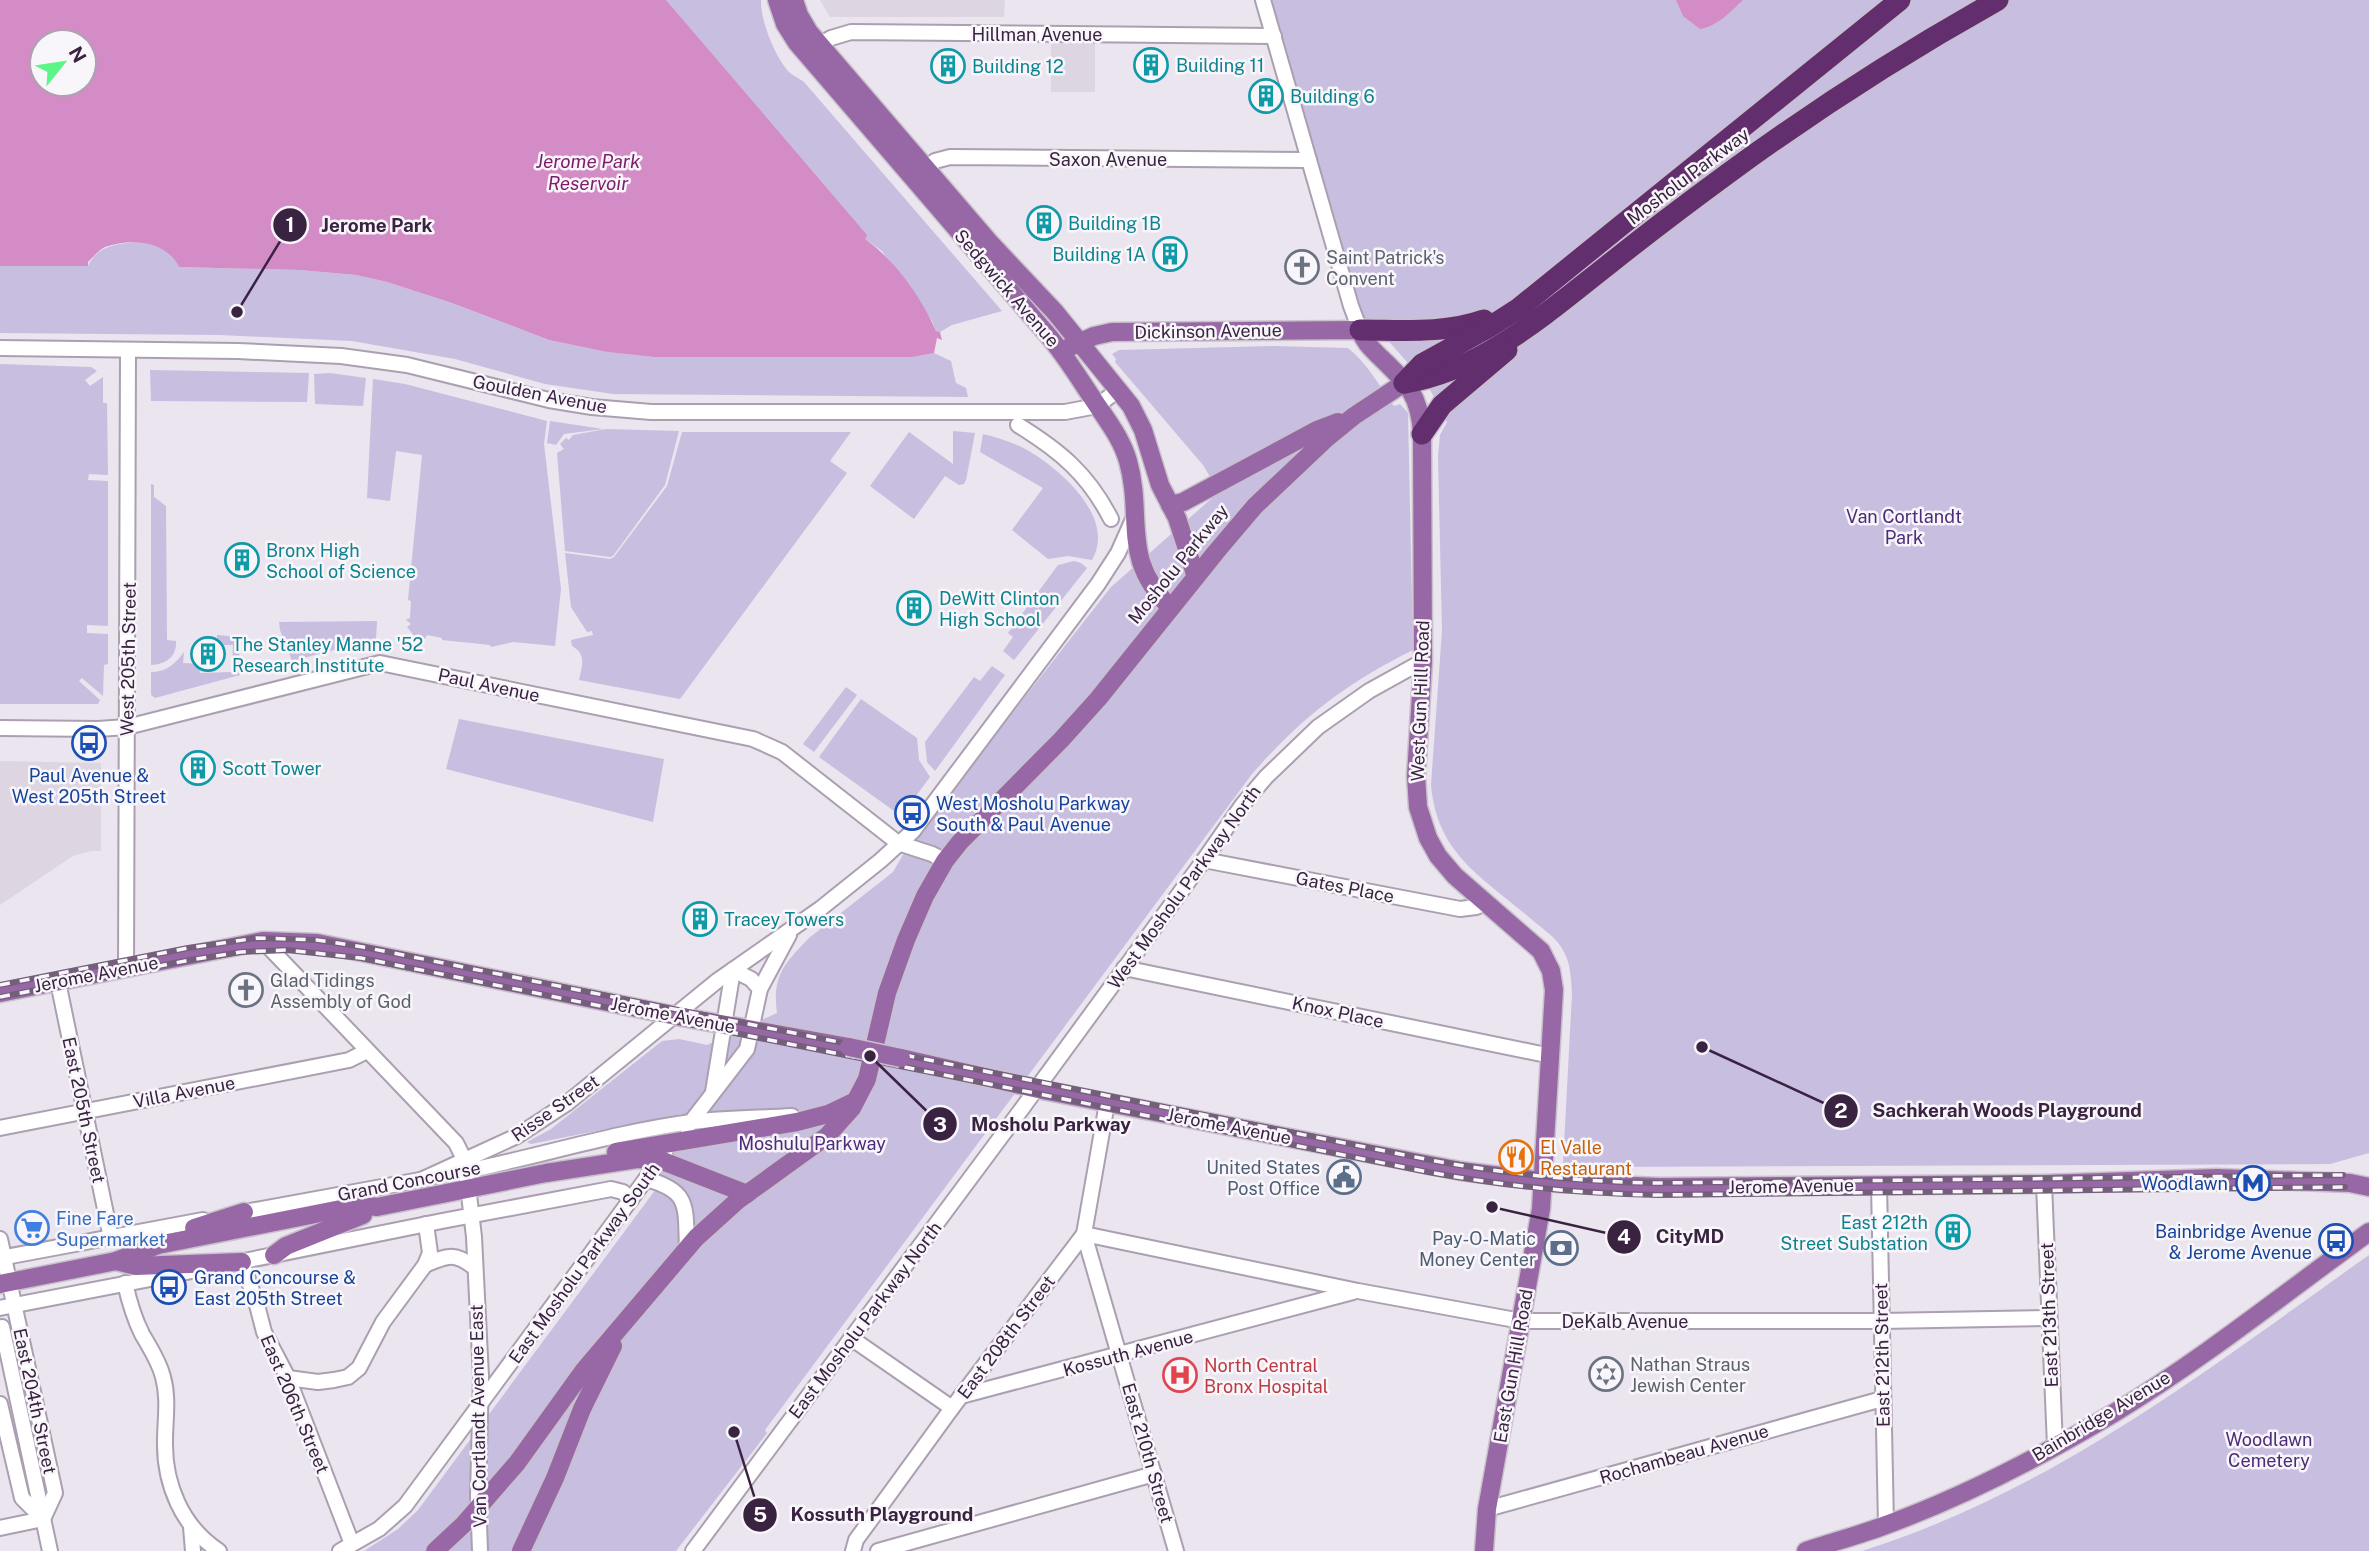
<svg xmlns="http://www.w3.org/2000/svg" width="2369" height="1551" font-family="'Public Sans',sans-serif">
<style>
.built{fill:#ddd6e2}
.green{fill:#c8bee0}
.water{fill:#d48cc7;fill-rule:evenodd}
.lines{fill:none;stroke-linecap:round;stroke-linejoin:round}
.minor-casing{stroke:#ab9fb0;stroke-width:18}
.major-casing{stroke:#c8c1ca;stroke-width:21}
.highway-casing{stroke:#c8c1ca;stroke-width:24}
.minor{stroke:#fff;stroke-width:14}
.major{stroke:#9768a5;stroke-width:18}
.highway{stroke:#632e6e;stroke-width:21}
.rail-casing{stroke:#755e7c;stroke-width:6}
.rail{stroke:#f8f6fa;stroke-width:3.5;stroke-dasharray:10;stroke-linecap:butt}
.major-bridge-casing{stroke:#c8c1ca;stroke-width:21;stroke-linecap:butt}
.major-bridge{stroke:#9768a5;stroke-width:18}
.labels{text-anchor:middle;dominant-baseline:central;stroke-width:5;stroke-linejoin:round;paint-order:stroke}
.street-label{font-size:18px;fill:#3a2341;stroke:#f8f6fa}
.culture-label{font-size:18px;fill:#0d838f;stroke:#f8f6fa;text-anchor:start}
.worship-label{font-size:18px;fill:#5b616d;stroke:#f8f6fa;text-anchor:start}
.park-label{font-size:18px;fill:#4c2c79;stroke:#f8f6fa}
.transit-label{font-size:18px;fill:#164399;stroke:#f8f6fa;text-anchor:start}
.food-label{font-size:18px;fill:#c56008;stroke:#f8f6fa;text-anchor:start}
.service-label{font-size:18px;fill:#4e5e75;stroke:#f8f6fa;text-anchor:end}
.shop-label{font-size:18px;fill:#366cbe;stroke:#f8f6fa;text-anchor:start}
.health-label{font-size:18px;fill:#be3a42;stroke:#f8f6fa;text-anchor:start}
.water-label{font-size:19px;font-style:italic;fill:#7f1b6b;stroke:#f8f6fa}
.leader{fill:none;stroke:#3a2341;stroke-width:2.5}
.callout-dot{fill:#3a2341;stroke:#f8f6fa;stroke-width:2.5}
.mark-label{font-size:21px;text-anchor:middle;font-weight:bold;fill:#fff}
.callout-label{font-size:19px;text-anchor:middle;font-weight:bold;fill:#3a2341;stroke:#f8f6fa;stroke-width:5;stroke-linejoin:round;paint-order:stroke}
</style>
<rect width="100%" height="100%" fill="#eae5ee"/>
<g class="built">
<polygon points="820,0 1005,0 1004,17 830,17"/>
<rect x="1051" y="37" width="44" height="55"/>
<polygon points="0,761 101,763 101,851 91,851 73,856 0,905"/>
</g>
<g class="green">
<path d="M666,0H761C760,20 776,59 790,73C794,76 800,79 804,82L1002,311L952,325L940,332L936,331L932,321L882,251L865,239Z"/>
<path d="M1271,0H2369V1153L2330,1164L1588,1167L1563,1164L1572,994C1571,980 1571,965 1564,952C1557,937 1542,929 1530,918C1482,877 1437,854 1431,785L1442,631L1438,456L1440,435L1447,422L1428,386L1386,338L1365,324Z"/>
<path d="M141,242C159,245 170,249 179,267L300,270L356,275L387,282L452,303L549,340L607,352L653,357H913L934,353L951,361L956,383L966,388L968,397L613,394L545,384L455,359L352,341L220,335L0,333V266H88C97,245 120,243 141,242Z"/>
<path d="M1274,346L1348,348C1368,364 1379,386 1394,406L1400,404L1408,413L1413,650C1345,684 1302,717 1252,774L765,1430L767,1433L676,1551H364L398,1529L418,1510L656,1189L682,1114L531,1144L527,1142L551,1129L662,1041L679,1039L707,1045L777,1013C772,976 784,964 809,938L893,872L918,829L955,786L1111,587L1219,492L1203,465L1115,362L1116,359L1112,354L1119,350Z"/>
<polygon points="0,364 91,367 97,371 85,380 90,386 103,377 103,403 107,403 108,475 89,474 88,480 108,481 108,626 87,625 87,633 108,634 108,664 104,665 103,696 82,678 79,681 100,700 98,704 0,704"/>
<polygon points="150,370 309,373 307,402 151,401"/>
<polygon points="330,373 366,378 363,406 315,404 314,374"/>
<polygon points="373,379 405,384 547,421 544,444 561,589 555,646 513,642 491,647 490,645 442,640 442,638 427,635 425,639 420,638 418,635 415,637 407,627 411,624 406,620 410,618 411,601 408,600 422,455 396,451 390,501 367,498"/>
<polygon points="550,421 603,429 564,434 556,445 547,443"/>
<polygon points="606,429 679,431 665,485 613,556 610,557 565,551 557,453 564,449 560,444 566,438 569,440 573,435"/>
<polygon points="953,431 975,433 966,480 964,484 959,485 945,476 914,519 870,486 909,432 953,464"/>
<path d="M682,432H851L830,461L847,473L680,699L579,680C582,666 587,654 572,646L571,640L593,635L592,631L587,632L571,607L565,553L610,559L614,557L667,486Z"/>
<path d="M983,434C999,438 1015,443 1029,451C1062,471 1116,518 1092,560L1068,556L1048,559L1012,530L1043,488L980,452Z"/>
<path d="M151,484L154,485V497L166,506L167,640L176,641C177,657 166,664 151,665Z"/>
<polygon points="1074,561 1081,563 1087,568 1014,660 1003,651 1013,637 1008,633 1058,565"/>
<polygon points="377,621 376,639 292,661 280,630 279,622"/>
<path d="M217,635L239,637L240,675L155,698L151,695V672C167,672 175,664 184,652L183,663L199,664L200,673L232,672L233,645H217Z"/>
<polygon points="992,666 1005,675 935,771 927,762 925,742 974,677 980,681"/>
<polygon points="846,687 857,695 814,752 803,744"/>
<polygon points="861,699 917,738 919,760 930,777 901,816 819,757"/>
<polygon points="459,719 664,759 653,822 446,769"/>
<path d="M2369,1255V1551H1862C2053,1491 2208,1369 2369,1255Z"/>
</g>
<g class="water">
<path d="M0,0H666L867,235L865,239C896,261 921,297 936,331L940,332L942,340L937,338L934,353L913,357H653L607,352L549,340L452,303L387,282L356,275L300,270L179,267C166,240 131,238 105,247C99,250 93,257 88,262V266H0ZM84,42V84H42V42Z"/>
<path d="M1676,0H1743C1730,12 1718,26 1700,29L1683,16Z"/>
</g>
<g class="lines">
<g class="minor-casing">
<g id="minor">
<polyline points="1263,0 1351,306 1360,330"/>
<polyline points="813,48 831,38 851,32 1274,36"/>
<polyline points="920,173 935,161 950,157 1309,160"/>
<polyline points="0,348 238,351 341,356 407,365 549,400 592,407 651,412 1065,412 1097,406 1118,390"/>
<path d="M1018,425C1060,451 1088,474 1111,519"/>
<polyline points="0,728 98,729 127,727 380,663 753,739 782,752 898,843 932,854 945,861"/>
<polyline points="1204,860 1460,909 1476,907 1485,903"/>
<polyline points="263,941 456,1143 465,1161 474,1237 481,1377 478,1496 480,1551"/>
<polyline points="1124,968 1551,1056"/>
<polyline points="126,969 128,350"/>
<polyline points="733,970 751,979 760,989"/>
<polyline points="58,982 111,1238"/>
<polyline points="713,1092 733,970"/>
<polyline points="687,1127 747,1049 760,989 789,935"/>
<polyline points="0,1128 349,1060 367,1051"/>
<path d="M451,1174C531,1159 610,1133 691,1122C724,1118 758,1118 792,1116"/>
<path d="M646,1179C691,1191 685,1207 687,1248"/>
<polyline points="421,1180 517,1136 566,1104 717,981 820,909 880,861 913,831 1098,584 1118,553 1134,517"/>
<polyline points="2044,1184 2055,1446"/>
<polyline points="1879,1185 1886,1525"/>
<polyline points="234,1214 431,1178"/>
<polyline points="1084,1234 1358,1291 1521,1321 1881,1321 2048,1318"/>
<polyline points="1084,1234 1176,1551"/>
<polyline points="0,1239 55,1493 43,1519"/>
<polyline points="0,1258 203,1220"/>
<polyline points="242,1262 257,1305 264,1332 288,1378 352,1544"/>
<polyline points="234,1263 442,1221 611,1189 623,1192 631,1200"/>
<path d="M425,1265C448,1255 455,1252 475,1268"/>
<path d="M125,1283C129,1301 134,1318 142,1334C150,1348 159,1361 163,1377C169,1399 165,1419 165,1441C164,1484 182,1527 219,1551"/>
<polyline points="0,1308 197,1270"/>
<polyline points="2,1327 50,1551"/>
<polyline points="851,1338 952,1408"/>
<polyline points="288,1378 318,1382 334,1380 348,1377 359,1368 383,1322 425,1265 430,1253 426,1224"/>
<polyline points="961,1396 1353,1292"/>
<polyline points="0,1404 22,1498 42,1518"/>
<polyline points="1487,1509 1882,1399"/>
<polyline points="191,1527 193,1551"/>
<polyline points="0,1528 43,1519"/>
<polyline points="340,1551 379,1529 405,1506 665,1153"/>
<polyline points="693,1551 1018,1114 1204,860 1243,804 1266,777 1318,727 1369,691 1423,661"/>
<polyline points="853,1551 856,1540 952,1408 1084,1234 1107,1103"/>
<polyline points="878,1551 1154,1474"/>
</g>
</g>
<g class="major-casing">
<g id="major">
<path d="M777,0L785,24L797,43L1047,334C1066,356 1080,380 1097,405C1109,423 1122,440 1128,461C1144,518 1120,559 1171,608"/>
<polyline points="794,0 799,15 809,32 991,244 1055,312 1131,406 1143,430 1160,485 1177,518 1196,577"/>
<path d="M1061,351L1094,336L1112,332L1360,330C1364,342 1371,348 1380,357C1407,383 1420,395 1422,434L1423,661L1416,776L1418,807L1428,838L1438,856L1455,876L1541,951L1551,971L1554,990L1541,1209L1487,1509L1484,1551"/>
<polyline points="1170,505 1183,502 1317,430 1338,422"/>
<polyline points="0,993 263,941 317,943 676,1016 849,1047"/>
<polyline points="901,1058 1047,1091 1461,1171 1559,1183 1660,1187 2044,1184 2217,1178 2350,1183 2369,1187"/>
<polyline points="616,1152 797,1122 828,1114 851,1103"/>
<polyline points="194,1228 244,1212"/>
<polyline points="274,1255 286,1246 363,1215"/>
<polyline points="116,1261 136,1266 242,1262"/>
<polyline points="0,1284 116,1261 158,1245 361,1205 377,1207 546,1173 637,1159 660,1160 747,1194"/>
<polyline points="435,1551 464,1524 517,1463 584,1370 696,1238 737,1201 827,1136 852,1108 867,1079 887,993 906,940 925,896 945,861 960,842 1061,740 1098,699 1216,552 1255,506 1327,438 1354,416 1404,383"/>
<polyline points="521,1551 555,1478 582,1409 613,1346"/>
<path d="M1806,1551C1832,1542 1860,1535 1886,1525C1965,1496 2042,1456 2114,1413C2203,1359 2285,1293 2369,1232"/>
</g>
</g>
<g class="highway-casing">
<g id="highway">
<path d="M1360,330C1402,330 1444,334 1484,320"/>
<path d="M1404,383C1482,371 1548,312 1608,265C1648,233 1689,202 1730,172C1816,109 1905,52 1998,0"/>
<polyline points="1404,383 1422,364 1491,326 1519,308 1900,0"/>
<polyline points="1422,434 1442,405 1507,350"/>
</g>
</g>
<use href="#minor" class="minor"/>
<use href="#major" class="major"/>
<use href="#highway" class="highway"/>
<g class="rail-casing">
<g id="rail">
<path d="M0,985L188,948L257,938L317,940L363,947L1430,1160C1506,1174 1582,1182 1659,1183L2343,1175"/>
<path d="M0,997L190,960L241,952L287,950L361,958L1428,1172C1504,1186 1581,1194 1659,1195L2345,1187"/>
</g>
</g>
<use href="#rail" class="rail"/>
<g class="major-bridge-casing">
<polyline id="major-bridge" points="849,1047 901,1058"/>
</g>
<use href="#major-bridge" class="major-bridge"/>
</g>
<defs>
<g id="building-ring" transform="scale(1.75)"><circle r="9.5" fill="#f8f6fa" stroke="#0f9aa8" stroke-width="1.5"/><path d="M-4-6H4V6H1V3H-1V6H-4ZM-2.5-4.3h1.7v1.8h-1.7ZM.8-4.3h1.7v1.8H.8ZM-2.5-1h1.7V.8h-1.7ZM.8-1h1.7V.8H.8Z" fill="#0f9aa8"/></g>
<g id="church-ring" transform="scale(1.75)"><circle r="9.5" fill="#f8f6fa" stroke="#6b7280" stroke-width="1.5"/><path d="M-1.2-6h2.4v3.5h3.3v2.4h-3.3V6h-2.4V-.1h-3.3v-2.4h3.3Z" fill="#6b7280"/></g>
<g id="bus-ring" transform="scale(1.75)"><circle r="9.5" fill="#f8f6fa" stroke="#1a4fb4" stroke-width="1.5"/><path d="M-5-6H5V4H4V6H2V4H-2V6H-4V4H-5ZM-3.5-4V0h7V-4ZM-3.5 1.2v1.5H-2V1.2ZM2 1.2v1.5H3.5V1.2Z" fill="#1a4fb4"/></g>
<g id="restaurant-ring" transform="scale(1.75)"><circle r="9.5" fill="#f8f6fa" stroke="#e8710a" stroke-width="1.5"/><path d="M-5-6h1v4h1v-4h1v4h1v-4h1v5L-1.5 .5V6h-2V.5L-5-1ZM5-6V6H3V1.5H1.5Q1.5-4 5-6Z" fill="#e8710a"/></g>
<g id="civic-ring" transform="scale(1.75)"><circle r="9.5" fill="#f8f6fa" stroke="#5c6f8a" stroke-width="1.5"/><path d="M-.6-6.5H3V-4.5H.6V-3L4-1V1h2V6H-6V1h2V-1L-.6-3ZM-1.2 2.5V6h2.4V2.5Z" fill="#5c6f8a"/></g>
<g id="metro-ring" transform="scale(1.75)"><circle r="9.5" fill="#f8f6fa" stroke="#1a4fb4" stroke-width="1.5"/><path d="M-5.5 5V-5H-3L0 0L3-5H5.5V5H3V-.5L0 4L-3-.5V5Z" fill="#1a4fb4"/></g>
<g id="supermarket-ring" transform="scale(1.75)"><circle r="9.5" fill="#f8f6fa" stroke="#3f7fe0" stroke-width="1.5"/><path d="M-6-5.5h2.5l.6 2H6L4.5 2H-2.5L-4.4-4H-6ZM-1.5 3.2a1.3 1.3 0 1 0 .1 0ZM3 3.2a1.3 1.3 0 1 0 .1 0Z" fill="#3f7fe0"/></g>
<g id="bank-ring" transform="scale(1.75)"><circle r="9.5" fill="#f8f6fa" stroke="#5c6f8a" stroke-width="1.5"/><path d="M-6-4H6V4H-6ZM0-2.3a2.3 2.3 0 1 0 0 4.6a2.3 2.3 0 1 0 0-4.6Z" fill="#5c6f8a"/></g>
<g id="synagogue-ring" transform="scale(1.75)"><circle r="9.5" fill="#f8f6fa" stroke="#6b7280" stroke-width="1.5"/><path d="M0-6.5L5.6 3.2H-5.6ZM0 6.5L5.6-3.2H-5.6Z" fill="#6b7280"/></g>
<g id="hospital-ring" transform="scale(1.75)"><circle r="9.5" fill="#f8f6fa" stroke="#e0444e" stroke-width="1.5"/><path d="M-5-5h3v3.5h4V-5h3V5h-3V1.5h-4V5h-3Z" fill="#e0444e"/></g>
</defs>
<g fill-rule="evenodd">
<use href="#building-ring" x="1151" y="65"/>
<use href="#building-ring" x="948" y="66"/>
<use href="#building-ring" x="1266" y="96"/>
<use href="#building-ring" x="1044" y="223"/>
<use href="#building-ring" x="1170" y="254"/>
<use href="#church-ring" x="1302" y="267"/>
<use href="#building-ring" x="242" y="560"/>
<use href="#building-ring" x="914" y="608"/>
<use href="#building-ring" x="208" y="654"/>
<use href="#bus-ring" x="89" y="743"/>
<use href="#building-ring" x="198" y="768"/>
<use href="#bus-ring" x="912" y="813"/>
<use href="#building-ring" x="700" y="919"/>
<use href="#church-ring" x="246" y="990"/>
<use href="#restaurant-ring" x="1516" y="1157"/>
<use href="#civic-ring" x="1344" y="1177"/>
<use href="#metro-ring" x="2253" y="1183"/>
<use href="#supermarket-ring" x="32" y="1228"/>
<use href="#building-ring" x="1953" y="1232"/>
<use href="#bus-ring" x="2336" y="1241"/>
<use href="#bank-ring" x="1561" y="1248"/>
<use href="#bus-ring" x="169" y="1287"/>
<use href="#synagogue-ring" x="1606" y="1374"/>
<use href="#hospital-ring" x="1180" y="1375"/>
</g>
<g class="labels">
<g class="street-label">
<text x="1037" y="34">Hillman Avenue</text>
<text x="1108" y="159">Saxon Avenue</text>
<text transform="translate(1688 176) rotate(-37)">Mosholu Parkway</text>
<text transform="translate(1007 288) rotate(49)">Sedgwick Avenue</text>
<text transform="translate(1208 331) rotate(-1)">Dickinson Avenue</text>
<text transform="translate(540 394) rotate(11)">Goulden Avenue</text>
<text transform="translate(1178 564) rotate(-51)">Mosholu Parkway</text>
<text transform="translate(128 659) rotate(-89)">West 205th Street</text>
<text transform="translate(489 685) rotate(12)">Paul Avenue</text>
<text transform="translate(1420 701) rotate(-88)">West Gun Hill Road</text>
<text transform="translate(1184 887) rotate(-54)">West Mosholu Parkway North</text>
<text transform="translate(1345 887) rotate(11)">Gates Place</text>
<text transform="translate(96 974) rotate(-11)">Jerome Avenue</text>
<text transform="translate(1338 1012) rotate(12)">Knox Place</text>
<text transform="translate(673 1015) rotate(11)">Jerome Avenue</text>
<text transform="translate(184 1092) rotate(-11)">Villa Avenue</text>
<text transform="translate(555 1108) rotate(-35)">Risse Street</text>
<text transform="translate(84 1110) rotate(78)">East 205th Street</text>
<text transform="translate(1229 1126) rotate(11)">Jerome Avenue</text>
<text transform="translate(409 1181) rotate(-11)">Grand Concourse</text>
<text transform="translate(1791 1186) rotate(-1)">Jerome Avenue</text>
<text transform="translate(584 1263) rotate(-54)">East Mosholu Parkway South</text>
<text transform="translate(2049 1315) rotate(-92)">East 213th Street</text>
<text transform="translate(865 1320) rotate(-53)">East Mosholu Parkway North</text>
<text x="1625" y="1321">DeKalb Avenue</text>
<text transform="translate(1006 1337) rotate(-53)">East 208th Street</text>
<text transform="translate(1128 1353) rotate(-15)">Kossuth Avenue</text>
<text transform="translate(1882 1355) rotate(-91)">East 212th Street</text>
<text transform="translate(1513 1366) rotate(-80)">East Gun Hill Road</text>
<text transform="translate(35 1401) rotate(78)">East 204th Street</text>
<text transform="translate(295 1404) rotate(67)">East 206th Street</text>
<text transform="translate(478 1416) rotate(-91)">Van Cortlandt Avenue East</text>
<text transform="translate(2101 1416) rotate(-31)">Bainbridge Avenue</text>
<text transform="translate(1148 1453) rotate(74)">East 210th Street</text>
<text transform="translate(1684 1454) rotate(-16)">Rochambeau Avenue</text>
</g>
<g class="culture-label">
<text x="1176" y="65">Building 11</text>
<text x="972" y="66">Building 12</text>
<text x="1290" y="96">Building 6</text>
<text x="1068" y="223">Building 1B</text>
<text x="1146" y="254" text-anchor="end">Building 1A</text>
<text x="266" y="550">Bronx High<tspan x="266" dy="21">School of Science</tspan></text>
<text x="939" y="598">DeWitt Clinton<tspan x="939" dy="21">High School</tspan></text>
<text x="232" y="644">The Stanley Manne '52<tspan x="232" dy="21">Research Institute</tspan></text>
<text x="222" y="768">Scott Tower</text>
<text x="724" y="919">Tracey Towers</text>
<text x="1928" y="1222" text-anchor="end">East 212th<tspan x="1928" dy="21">Street Substation</tspan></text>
</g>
<g class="worship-label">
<text x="1326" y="257">Saint Patrick's<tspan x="1326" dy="21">Convent</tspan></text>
<text x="270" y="980">Glad Tidings<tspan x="270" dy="21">Assembly of God</tspan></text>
<text x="1630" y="1364">Nathan Straus<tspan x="1630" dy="21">Jewish Center</tspan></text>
</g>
<g class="park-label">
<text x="1904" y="516">Van Cortlandt<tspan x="1904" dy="21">Park</tspan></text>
<text x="812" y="1143">Moshulu Parkway</text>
<text x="2269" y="1439">Woodlawn<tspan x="2269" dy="21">Cemetery</tspan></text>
</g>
<g class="transit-label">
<text x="89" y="775" text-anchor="middle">Paul Avenue &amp;<tspan x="89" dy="21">West 205th Street</tspan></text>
<text x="936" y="803">West Mosholu Parkway<tspan x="936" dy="21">South &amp; Paul Avenue</tspan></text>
<text x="2228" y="1183" text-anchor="end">Woodlawn</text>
<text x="2312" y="1231" text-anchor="end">Bainbridge Avenue<tspan x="2312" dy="21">&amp; Jerome Avenue</tspan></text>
<text x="194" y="1277">Grand Concourse &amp;<tspan x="194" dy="21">East 205th Street</tspan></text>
</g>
<g class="food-label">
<text x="1540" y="1147">El Valle<tspan x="1540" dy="21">Restaurant</tspan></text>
</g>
<g class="service-label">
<text x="1320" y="1167">United States<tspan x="1320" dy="21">Post Office</tspan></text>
<text x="1536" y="1238">Pay-O-Matic<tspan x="1536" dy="21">Money Center</tspan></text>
</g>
<g class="shop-label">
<text x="56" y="1218">Fine Fare<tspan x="56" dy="21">Supermarket</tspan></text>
</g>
<g class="health-label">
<text x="1204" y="1365">North Central<tspan x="1204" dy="21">Bronx Hospital</tspan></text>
</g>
<g class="water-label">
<text x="588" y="161">Jerome Park<tspan x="588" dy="22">Reservoir</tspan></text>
</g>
</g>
<path class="leader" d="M237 312L290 225M1702 1047L1841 1111M870 1056L940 1124M1492 1207L1624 1237M734 1432L760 1515"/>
<g class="callout-dot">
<circle cx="237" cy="312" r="7"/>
<circle cx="1702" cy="1047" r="7"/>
<circle cx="870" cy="1056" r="7"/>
<circle cx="1492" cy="1207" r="7"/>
<circle cx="734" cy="1432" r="7"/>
<circle cx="290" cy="225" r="18"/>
<circle cx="1841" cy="1111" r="18"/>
<circle cx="940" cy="1124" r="18"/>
<circle cx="1624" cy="1237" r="18"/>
<circle cx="760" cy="1515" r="18"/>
</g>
<g class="mark-label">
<text x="290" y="232">1</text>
<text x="1841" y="1118">2</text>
<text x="940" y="1132">3</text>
<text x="1624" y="1244">4</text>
<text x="760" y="1522">5</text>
</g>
<g class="callout-label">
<text x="377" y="232">Jerome Park</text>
<text x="2007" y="1117">Sachkerah Woods Playground</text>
<text x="1051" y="1131">Mosholu Parkway</text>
<text x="1690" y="1243">CityMD</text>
<text x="882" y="1521">Kossuth Playground</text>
</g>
<g transform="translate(63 63) rotate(60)"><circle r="33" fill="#f8f6fa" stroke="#aca2b0" stroke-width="2"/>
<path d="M0-5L12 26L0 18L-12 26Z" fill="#5cf587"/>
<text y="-10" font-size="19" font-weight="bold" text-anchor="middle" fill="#3a2341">N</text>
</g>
</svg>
